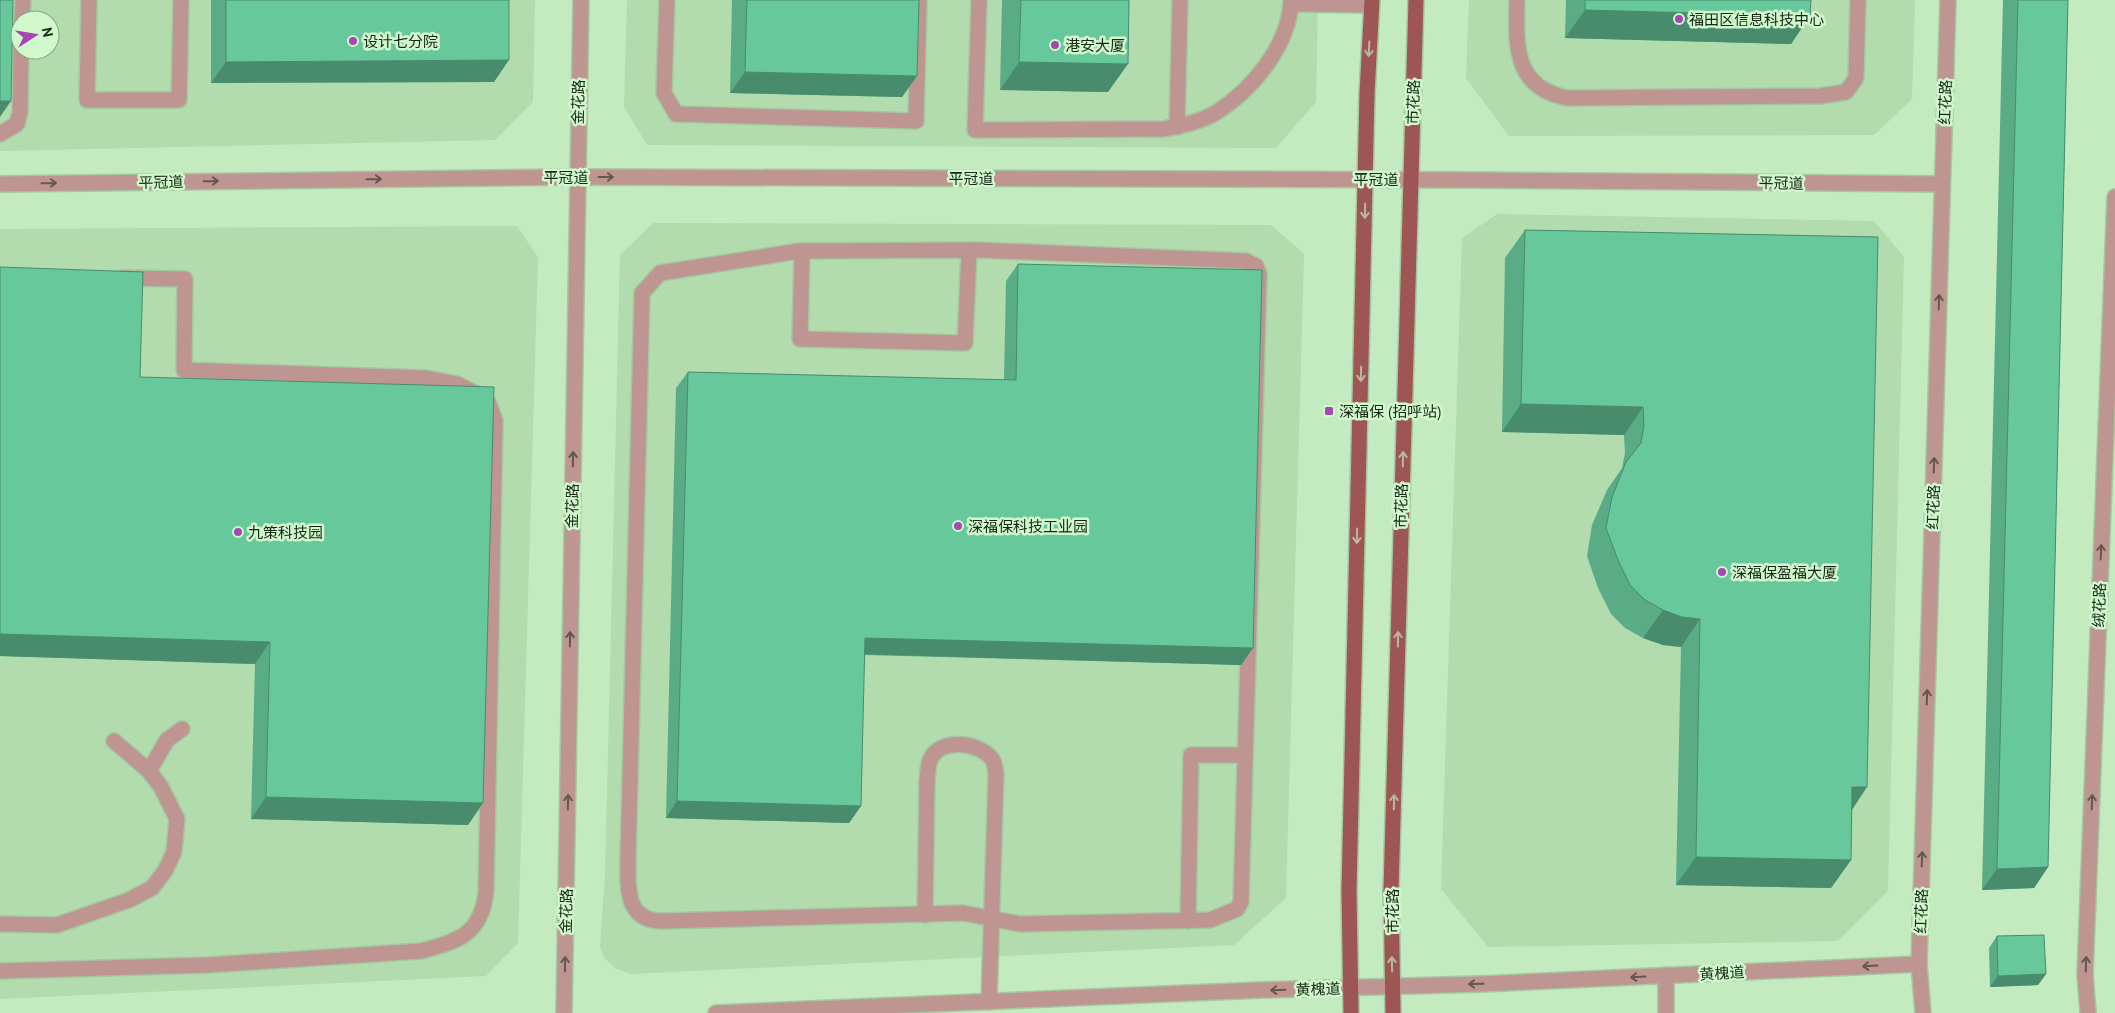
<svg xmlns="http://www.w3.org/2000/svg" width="2115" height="1013" font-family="'PT Sans','Noto Sans SC',sans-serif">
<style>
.built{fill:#b2dcad;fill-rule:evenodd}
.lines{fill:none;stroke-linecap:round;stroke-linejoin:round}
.minor-casing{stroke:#a4c8a1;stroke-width:18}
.major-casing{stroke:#a4c8a1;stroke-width:18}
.minor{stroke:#bf9592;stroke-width:15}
.major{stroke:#9e5654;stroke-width:15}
.wall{fill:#59ac86}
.shaded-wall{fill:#488c6d}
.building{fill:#67c89c;stroke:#488c6d}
.oneway{stroke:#bcb79c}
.oneway2{stroke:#63584e}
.poi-dot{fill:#a447b1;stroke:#d0f8cc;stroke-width:2}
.labels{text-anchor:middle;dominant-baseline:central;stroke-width:5;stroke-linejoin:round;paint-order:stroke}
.poi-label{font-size:15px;fill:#182717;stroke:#d0f8cc;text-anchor:start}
.street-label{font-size:15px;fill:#182717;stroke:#d0f8cc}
</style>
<rect width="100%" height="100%" fill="#c3ebbf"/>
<g class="built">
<path d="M0,0H535L533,102L495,140L0,151ZM20,20H50V50H20Z"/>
<polygon points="627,0 1318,0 1316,102 1276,148 647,145 624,107"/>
<polygon points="1469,0 1915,0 1912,99 1874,135 1509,136 1466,78"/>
<polygon points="1497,214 1874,221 1904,257 1888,891 1838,941 1488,947 1441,889 1462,238"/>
<polygon points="653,223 1271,225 1304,254 1286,898 1234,945 631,974 615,968 604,958 600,947 605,875 620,255"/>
<polygon points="517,226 538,257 518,943 486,976 0,999 0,229"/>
</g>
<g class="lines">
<g class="minor-casing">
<g id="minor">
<polyline points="89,0 87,100 179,100 181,0"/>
<polyline points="667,0 664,93 676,114 916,121 919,0"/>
<path d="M979,0L975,130L1163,129C1182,126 1201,122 1217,112C1253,89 1290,44 1291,0"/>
<path d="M1517,0C1516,45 1513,87 1567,98L1820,96L1846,92L1856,78L1858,0"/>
<polyline points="1291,4 1371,5"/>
<polyline points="22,20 23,0"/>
<polyline points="1177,127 1180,0"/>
<polyline points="0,134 17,124 20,112 21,50"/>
<polyline points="0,184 577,177 1473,180 1942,184"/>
<path d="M978,250L1246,261L1256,266L1259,274L1241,902L1237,909L1210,920L1020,924L963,913L663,921C625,921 628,888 628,860L642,293L660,273L799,251Z"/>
<polyline points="802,251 800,339 965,343 969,251"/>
<polyline points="149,771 167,740 182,729"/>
<path d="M925,915L927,780C928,774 928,765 930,760C940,737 979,742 992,759C995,763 995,769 996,774L989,1002"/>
<polyline points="1188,921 1191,755 1245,755"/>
<polyline points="0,924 57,925 129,900 152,888 165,871 174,852 177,819 161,787 149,771 114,741"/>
<path d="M0,971L208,965L421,951C458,941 481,935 486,892L495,420L488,402L477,394L457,384L426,378L184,370L185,279L122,278"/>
<polyline points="1666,975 1666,1013"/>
<polyline points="564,1013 581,0"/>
<polyline points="716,1013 1261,990 1480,984 1919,964"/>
<polyline points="1923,1013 1919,964 1948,0"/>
<polyline points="2088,1013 2085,974 2115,197"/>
</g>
</g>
<g class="major-casing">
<g id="major">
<polyline points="1351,1013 1349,891 1367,94 1372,0"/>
<polyline points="1393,1013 1391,890 1416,0"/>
</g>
</g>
<use href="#minor" class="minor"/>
<use href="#major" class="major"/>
</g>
<g class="wall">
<polygon points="211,0 509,0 494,82 211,83"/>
<polygon points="732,0 919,0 917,76 902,97 730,93"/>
<polygon points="1002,0 1129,0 1108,92 1000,90"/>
<polygon points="1566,0 1811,0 1810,16 1791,44 1565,38"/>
<polygon points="2003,0 2068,0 2048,867 2034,888 1982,890"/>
<polygon points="1525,230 1878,237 1852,810 1851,860 1831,888 1676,885 1681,647 1663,645 1643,638 1625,628 1611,614 1598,588 1587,556 1592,525 1607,490 1622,468 1625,453 1624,435 1502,432 1505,258"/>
<polygon points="1018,264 1253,648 1241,665 864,655 861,806 849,823 666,818 676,388 688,372 1004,380 1006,281"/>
<polygon points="0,267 140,377 483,803 468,825 251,819 255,664 0,656"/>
<polygon points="1997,936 2046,974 2038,985 1990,987 1989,948"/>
</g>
<g class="shaded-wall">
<polygon points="1585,10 1810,16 1791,44 1565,38"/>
<polygon points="509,60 494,82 211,83 226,62"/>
<polygon points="1019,62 1128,64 1108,92 1000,90"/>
<polygon points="745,72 917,76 902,97 730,93"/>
<polygon points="0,101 11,101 0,117"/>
<polygon points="1521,404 1643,407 1624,435 1502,432"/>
<polygon points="1663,610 1700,619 1681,647 1663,645 1643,638"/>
<polygon points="0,634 270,642 255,664 0,656"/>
<polygon points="865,638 1253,648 1241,665 853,654"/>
<polygon points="1852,787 1867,787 1848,816"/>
<polygon points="266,797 483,803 468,825 251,819"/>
<polygon points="677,801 861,806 849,823 666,818"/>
<polygon points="1696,857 1851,860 1831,888 1676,885"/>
<polygon points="2048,867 2034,888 1982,890 1997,869"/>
<polygon points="2046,974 2038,985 1990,987 1998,976"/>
</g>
<g class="building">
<polygon points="0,0 13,0 11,101 0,101"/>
<polygon points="226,0 509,0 509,60 226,62"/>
<polygon points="747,0 919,0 917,76 745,72"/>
<polygon points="1021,0 1129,0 1128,64 1019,62"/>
<polygon points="1585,0 1811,0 1810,16 1585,10"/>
<polygon points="2018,0 2068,0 2048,867 1997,869"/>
<polygon points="1525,230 1878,237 1867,787 1852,787 1851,860 1696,857 1700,619 1682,617 1663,610 1645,600 1630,585 1618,560 1606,528 1612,497 1626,462 1641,443 1644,425 1643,407 1521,404"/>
<polygon points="1018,264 1262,270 1253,648 865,638 861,806 677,801 688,372 1016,380"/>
<polygon points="0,267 143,272 140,377 494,387 483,803 266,797 270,642 0,634"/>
<polygon points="2044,935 2046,974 1998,976 1997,936"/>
</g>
<defs><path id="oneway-shaft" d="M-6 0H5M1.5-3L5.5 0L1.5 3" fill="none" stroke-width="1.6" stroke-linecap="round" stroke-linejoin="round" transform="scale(1.25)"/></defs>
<g class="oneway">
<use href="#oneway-shaft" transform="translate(1369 49) rotate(93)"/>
<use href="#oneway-shaft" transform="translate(1365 211) rotate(91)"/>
<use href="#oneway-shaft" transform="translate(1361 374) rotate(91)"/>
<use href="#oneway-shaft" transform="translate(1403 459) rotate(-89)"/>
<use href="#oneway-shaft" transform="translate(1357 536) rotate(91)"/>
<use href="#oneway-shaft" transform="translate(1398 639) rotate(-89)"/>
<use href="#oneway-shaft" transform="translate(1394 802) rotate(-89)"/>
<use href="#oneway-shaft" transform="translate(1392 964) rotate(-91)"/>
</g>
<g class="oneway2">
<use href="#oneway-shaft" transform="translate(606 177)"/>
<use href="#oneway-shaft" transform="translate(374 179) rotate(-1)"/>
<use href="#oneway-shaft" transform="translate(211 181) rotate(-1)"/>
<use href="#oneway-shaft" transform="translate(49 183) rotate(-1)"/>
<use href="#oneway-shaft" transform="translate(1939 302) rotate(-88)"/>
<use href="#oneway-shaft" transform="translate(573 459) rotate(-89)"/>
<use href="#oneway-shaft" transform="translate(1934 465) rotate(-88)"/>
<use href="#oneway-shaft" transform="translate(2101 552) rotate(-88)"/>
<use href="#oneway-shaft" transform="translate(570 639) rotate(-89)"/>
<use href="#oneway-shaft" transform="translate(1927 697) rotate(-88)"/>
<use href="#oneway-shaft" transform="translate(568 802) rotate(-89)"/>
<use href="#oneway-shaft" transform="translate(2092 802) rotate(-88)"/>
<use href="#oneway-shaft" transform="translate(1922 859) rotate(-88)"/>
<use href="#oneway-shaft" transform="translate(565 964) rotate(-89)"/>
<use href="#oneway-shaft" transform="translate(2086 964) rotate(-88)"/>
<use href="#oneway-shaft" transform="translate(1870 966) rotate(177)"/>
<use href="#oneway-shaft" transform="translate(1638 977) rotate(177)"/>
<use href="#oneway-shaft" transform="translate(1476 984) rotate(179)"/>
<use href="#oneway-shaft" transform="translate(1278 990) rotate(178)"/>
</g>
<g class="poi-dot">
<circle cx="1679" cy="19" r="5"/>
<circle cx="353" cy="41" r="5"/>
<circle cx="1055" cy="45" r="5"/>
<rect x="1324" y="406" width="10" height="10" rx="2.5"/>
<circle cx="958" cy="526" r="5"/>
<circle cx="238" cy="532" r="5"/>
<circle cx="1722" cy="572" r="5"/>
</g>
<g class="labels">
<g class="poi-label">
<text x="1689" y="19">福田区信息科技中心</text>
<text x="363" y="41">设计七分院</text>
<text x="1065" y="45">港安大厦</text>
<text x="1339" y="411">深福保 (招呼站)</text>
<text x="968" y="526">深福保科技工业园</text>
<text x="248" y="532">九策科技园</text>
<text x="1732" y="572">深福保盈福大厦</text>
</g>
<g class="street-label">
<text transform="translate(578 102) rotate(-89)">金花路</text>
<text transform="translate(1413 102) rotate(-88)">市花路</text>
<text transform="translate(1945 102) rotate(-88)">红花路</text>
<text x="566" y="177">平冠道</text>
<text x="971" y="178">平冠道</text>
<text x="1376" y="179">平冠道</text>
<text transform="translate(161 182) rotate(-1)">平冠道</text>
<text transform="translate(1781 183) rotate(1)">平冠道</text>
<text transform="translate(572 506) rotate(-89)">金花路</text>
<text transform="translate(1401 506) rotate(-89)">市花路</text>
<text transform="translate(1933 507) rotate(-88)">红花路</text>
<text transform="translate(2099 605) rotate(-88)">绒花路</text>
<text transform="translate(566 911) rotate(-89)">金花路</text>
<text transform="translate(1392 911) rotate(-90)">市花路</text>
<text transform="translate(1921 911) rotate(-88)">红花路</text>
<text transform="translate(1722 973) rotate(-3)">黄槐道</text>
<text transform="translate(1318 989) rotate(-2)">黄槐道</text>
</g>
</g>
<g transform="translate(35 35) rotate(78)"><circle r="24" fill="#d0f8cc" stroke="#86a484"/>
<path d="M0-4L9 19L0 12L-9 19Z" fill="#a447b1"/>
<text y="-8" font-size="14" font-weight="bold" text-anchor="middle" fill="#182717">N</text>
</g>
</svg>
